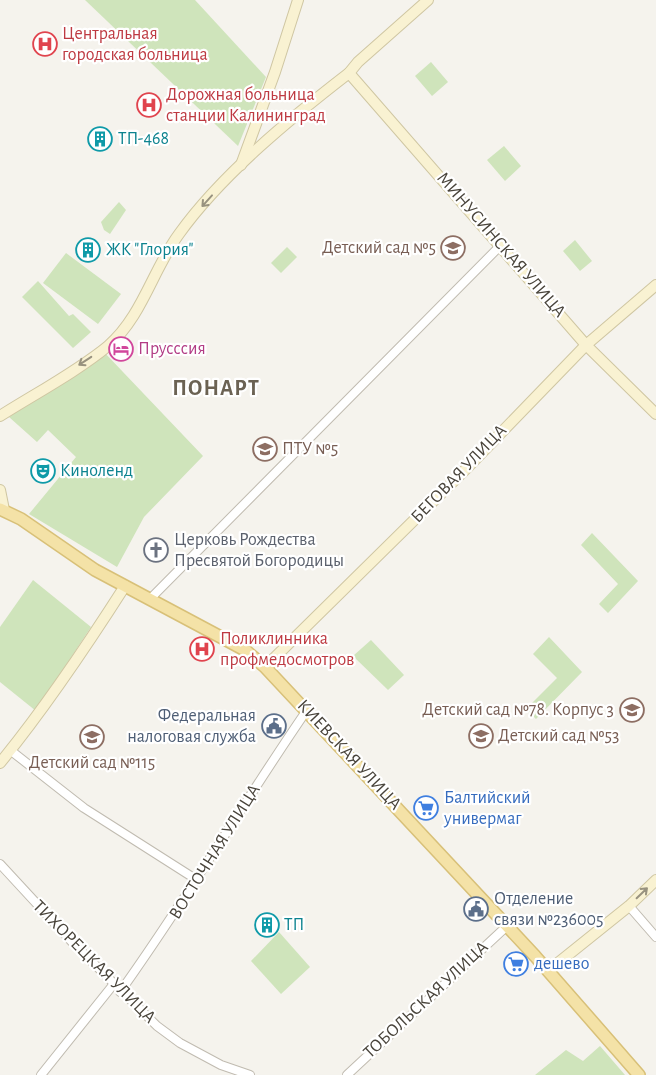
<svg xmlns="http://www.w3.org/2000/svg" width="656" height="1075" font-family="'Alegreya Sans',sans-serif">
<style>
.green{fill:#cfe4bb}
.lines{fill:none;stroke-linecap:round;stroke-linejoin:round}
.street-casing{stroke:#c0bbb0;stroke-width:10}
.secondary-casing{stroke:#cfc6a2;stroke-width:12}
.primary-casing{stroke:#d8c078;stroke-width:14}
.street{stroke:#fff;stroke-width:8}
.secondary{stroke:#f9f2d2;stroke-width:10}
.primary{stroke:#f4e2a7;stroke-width:11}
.oneway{stroke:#98927f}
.labels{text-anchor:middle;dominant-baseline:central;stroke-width:4.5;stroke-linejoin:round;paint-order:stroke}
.health-label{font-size:18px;fill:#be3a42;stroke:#fff;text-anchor:start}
.culture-label{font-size:18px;fill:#0d838f;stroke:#fff;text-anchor:start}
.street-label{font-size:18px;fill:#49443b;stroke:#fff}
.education-label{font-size:18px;fill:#785e54;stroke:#fff;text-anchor:end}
.hotel-label{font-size:18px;fill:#b23c85;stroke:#fff;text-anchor:start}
.worship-label{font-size:18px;fill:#5b616d;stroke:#fff;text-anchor:start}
.service-label{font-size:18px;fill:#4e5e75;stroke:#fff;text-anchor:end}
.shop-label{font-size:18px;fill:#366cbe;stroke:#fff;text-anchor:start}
.district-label{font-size:22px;font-weight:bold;letter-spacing:1px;fill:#6b6253;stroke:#fff}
</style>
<rect width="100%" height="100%" fill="#f5f3ed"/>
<g class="green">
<polygon points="85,0 195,0 266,77 238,146"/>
<polygon points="431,62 448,82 432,96 415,76"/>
<polygon points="504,146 521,166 505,181 487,160"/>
<polygon points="119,202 126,210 110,234 104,230 101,222"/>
<polygon points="575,240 592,261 580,271 563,251"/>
<polygon points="287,247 297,257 281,273 271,263"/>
<polygon points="66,253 121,294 98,324 43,283"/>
<polygon points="38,281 69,316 73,314 91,332 73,348 22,297"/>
<polygon points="103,351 203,456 144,517 117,567 29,514 76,457 48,430 37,442 9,417"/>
<polygon points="592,533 638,581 608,613 599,604 618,584 581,545"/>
<polygon points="33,580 91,627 36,711 0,682 0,627"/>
<polygon points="549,637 582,672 536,719 526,709 557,678 533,654"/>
<polygon points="371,640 404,675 388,690 353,656"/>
<polygon points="279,932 310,967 281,994 251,961"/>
<polygon points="600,1046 625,1075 535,1075 566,1050 583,1061"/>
</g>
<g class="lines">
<g class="street-casing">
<g id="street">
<polyline points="150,599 501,245"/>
<polyline points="10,750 84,808 197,880"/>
<polyline points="0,864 73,943 157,1026 180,1043 221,1065 250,1075"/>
<polyline points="629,906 656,937"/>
<path d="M120,992C186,900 243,803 307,710"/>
<polyline points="41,1075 113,985"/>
<polyline points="347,1075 507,926"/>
</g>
</g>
<g class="secondary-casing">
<g id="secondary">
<polyline points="349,73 586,345 656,414"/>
<polyline points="241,165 275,72 298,0"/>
<path d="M0,416C33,395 78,371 108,346C142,317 153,269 179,234C221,175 292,117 349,73L358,62L428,0"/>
<polyline points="0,490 4,510"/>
<polyline points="265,667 467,468 586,345 656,285"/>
<path d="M0,763C46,707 86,647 125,586"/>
<polyline points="548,971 629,906 656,880"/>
</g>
</g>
<g class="primary-casing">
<polyline id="primary" points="0,509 21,519 95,570 245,650 265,667 535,956 639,1075"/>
</g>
<use href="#street" class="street"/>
<use href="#secondary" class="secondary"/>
<use href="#primary" class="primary"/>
</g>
<defs><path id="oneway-shaft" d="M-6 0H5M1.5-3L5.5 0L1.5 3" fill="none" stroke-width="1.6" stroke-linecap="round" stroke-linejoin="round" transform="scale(1.25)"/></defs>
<g class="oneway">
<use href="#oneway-shaft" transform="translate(207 201) rotate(132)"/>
<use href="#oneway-shaft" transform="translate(85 361) rotate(147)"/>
<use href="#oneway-shaft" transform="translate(642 893) rotate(-44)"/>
</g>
<defs>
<g id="hospital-ring" transform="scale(1.25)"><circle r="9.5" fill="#fff" stroke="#e0444e" stroke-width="1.5"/><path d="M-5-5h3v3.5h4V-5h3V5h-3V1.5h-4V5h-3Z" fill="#e0444e"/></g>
<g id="building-ring" transform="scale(1.25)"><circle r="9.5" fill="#fff" stroke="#0f9aa8" stroke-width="1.5"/><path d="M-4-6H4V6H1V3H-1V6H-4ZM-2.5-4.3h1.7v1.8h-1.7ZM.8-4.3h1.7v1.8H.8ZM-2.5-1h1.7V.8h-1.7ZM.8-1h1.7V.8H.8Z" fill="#0f9aa8"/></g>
<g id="school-ring" transform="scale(1.25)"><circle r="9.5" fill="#fff" stroke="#8d6e63" stroke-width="1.5"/><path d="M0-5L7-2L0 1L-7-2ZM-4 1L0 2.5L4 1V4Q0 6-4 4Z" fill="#8d6e63"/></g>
<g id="hotel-ring" transform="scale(1.25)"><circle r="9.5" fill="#fff" stroke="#d1479c" stroke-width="1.5"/><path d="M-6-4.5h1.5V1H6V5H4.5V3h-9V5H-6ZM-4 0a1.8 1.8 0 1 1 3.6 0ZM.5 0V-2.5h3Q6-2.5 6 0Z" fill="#d1479c"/></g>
<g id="university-ring" transform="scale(1.25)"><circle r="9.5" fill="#fff" stroke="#8d6e63" stroke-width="1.5"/><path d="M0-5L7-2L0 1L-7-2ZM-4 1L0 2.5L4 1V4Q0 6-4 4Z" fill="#8d6e63"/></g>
<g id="theatre-ring" transform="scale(1.25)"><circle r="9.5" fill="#fff" stroke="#0f9aa8" stroke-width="1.5"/><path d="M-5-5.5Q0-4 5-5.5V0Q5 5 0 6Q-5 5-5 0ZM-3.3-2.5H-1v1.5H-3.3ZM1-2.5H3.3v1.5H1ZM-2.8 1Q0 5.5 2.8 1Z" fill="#0f9aa8"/></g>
<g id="church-ring" transform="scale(1.25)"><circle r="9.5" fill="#fff" stroke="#6b7280" stroke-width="1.5"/><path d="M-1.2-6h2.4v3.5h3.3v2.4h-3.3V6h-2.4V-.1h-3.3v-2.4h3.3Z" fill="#6b7280"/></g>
<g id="civic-ring" transform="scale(1.25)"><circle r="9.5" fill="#fff" stroke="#5c6f8a" stroke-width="1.5"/><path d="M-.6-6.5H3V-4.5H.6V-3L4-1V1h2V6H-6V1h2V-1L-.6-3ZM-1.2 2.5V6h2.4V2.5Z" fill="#5c6f8a"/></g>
<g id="supermarket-ring" transform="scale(1.25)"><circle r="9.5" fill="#fff" stroke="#3f7fe0" stroke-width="1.5"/><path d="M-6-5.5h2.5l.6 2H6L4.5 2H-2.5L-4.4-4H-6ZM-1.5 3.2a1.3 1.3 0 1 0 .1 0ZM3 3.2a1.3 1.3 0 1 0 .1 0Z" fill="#3f7fe0"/></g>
</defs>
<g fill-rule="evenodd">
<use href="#hospital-ring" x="45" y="44"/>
<use href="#hospital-ring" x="149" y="105"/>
<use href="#building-ring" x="100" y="139"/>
<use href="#school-ring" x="453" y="248"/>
<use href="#building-ring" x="88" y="250"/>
<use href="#hotel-ring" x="121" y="349"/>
<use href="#university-ring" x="265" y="449"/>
<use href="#theatre-ring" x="43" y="471"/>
<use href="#church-ring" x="156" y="550"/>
<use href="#hospital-ring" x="202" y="649"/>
<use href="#school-ring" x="632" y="710"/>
<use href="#civic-ring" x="274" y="726"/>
<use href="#school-ring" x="481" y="736"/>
<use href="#school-ring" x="92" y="737"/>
<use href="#supermarket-ring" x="426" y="808"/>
<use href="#civic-ring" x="476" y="909"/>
<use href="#building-ring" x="267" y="925"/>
<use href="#supermarket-ring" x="516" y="964"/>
</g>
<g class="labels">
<g class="health-label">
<text x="62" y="34">Центральная<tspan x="62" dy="21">городская больница</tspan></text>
<text x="166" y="95">Дорожная больница<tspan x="166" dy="21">станции Калининград</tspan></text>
<text x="220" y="639">Поликлинника<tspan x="220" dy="21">профмедосмотров</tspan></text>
</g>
<g class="culture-label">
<text x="118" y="139">ТП-468</text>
<text x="106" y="250">ЖК "Глория"</text>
<text x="60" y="471">Киноленд</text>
<text x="284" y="925">ТП</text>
</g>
<g class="street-label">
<text transform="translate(501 245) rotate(49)">МИНУСИНСКАЯ УЛИЦА</text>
<text transform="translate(459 474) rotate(-46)">БЕГОВАЯ УЛИЦА</text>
<text transform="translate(349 755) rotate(47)">КИЕВСКАЯ УЛИЦА</text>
<text transform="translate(215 852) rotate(-58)">ВОСТОЧНАЯ УЛИЦА</text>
<text transform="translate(94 962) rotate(45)">ТИХОРЕЦКАЯ УЛИЦА</text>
<text transform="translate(426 1000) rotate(-43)">ТОБОЛЬСКАЯ УЛИЦА</text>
</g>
<g class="education-label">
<text x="436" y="248">Детский сад №5</text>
<text x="282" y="449" text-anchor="start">ПТУ №5</text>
<text x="614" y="710">Детский сад №78. Корпус 3</text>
<text x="498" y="736" text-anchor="start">Детский сад №53</text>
<text x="92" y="763" text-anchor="middle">Детский сад №115</text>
</g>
<g class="hotel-label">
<text x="138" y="349">Прусссия</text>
</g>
<g class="worship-label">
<text x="174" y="540">Церковь Рождества<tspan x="174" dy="21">Пресвятой Богородицы</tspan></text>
</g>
<g class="service-label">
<text x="256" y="716">Федеральная<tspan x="256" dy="21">налоговая служба</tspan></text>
<text x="494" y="899" text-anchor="start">Отделение<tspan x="494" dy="21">связи №236005</tspan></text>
</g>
<g class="shop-label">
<text x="444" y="798">Балтийский<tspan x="444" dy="21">универмаг</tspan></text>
<text x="534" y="964">дешево</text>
</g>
<g class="district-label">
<text x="216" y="388">ПОНАРТ</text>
</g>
</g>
</svg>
